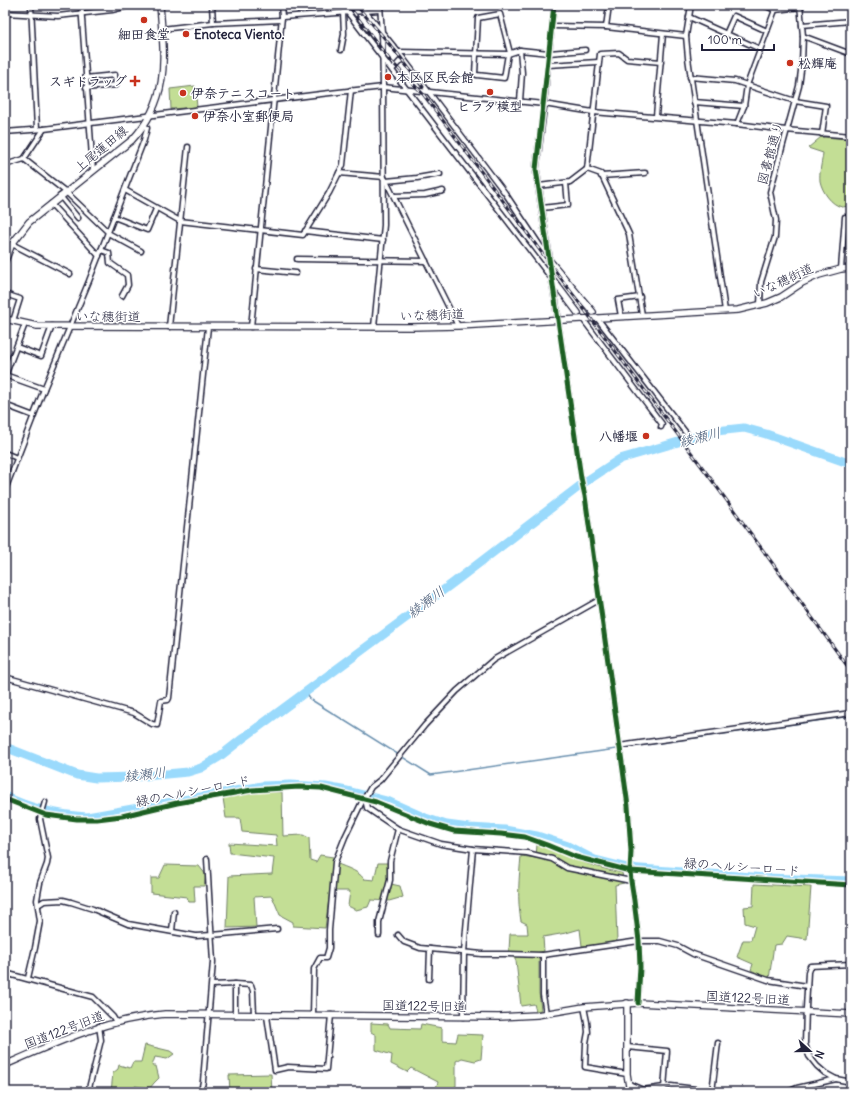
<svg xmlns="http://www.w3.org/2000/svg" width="856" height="1097" font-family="Delius,'Klee One',sans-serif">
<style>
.green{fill:#c3de95;stroke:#728068}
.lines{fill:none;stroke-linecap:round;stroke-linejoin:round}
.stream{stroke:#6a90af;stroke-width:1.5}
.canal{stroke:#9adafc;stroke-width:5}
.river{stroke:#9adafc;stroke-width:9}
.street-casing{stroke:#22223b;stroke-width:7}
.secondary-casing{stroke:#22223b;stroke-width:8}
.street{stroke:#fff;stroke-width:4}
.secondary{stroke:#fff;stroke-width:5.5}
.rail-casing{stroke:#22223b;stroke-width:3}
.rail{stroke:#fff;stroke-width:1.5;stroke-dasharray:4.5;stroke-linecap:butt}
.cycleway-casing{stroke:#fff;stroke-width:8}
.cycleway{stroke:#1b5e20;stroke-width:5}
.poi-dot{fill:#c8321e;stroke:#fff;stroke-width:1.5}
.labels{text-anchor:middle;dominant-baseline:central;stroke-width:3;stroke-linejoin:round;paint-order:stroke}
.poi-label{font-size:13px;font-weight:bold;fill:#22223b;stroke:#fff;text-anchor:start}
.street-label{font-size:13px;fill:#22223b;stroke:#fff}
.water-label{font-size:14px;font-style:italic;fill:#465975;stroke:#fff}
</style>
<rect width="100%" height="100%" fill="#fff"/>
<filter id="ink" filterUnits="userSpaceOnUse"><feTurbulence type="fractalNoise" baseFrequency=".025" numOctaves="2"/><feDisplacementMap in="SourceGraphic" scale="8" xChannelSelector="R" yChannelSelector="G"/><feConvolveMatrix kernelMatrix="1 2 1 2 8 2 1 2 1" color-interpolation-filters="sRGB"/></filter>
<g filter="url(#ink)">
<g class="green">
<polygon points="195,86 197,107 171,109 170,89"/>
<path d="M821,137L851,139V205C848,206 844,207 842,207C831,205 822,191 820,181C819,172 822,162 823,153L808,148Z"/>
<path d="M263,792H282L283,836L303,835L309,838L310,860L316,862L320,855L333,857L332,861C342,867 357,869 364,879L374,880L378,863H388L393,870L391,884L400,886L403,897L389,901L371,900L368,907L356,910L348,906L350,891H330L325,928L293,926V922L280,915L272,896L254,897L256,927L227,928L229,876L272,874L274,858L230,853L229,843L277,846L276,835L242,832L240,818H226L223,798Z"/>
<path d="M537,844C565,856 592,867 622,873L624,883L615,885L617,941L601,945L582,946L580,929L566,933L543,937L544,951L539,952V993L541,1010L536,1011L534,1004L521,1006L516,961L509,950L510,934H528L527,924L521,921C517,899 519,878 521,856L536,858Z"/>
<polygon points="165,865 199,866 206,875 204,886 194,886 195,902 189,902 187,897 151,893 151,878 159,878"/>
<polygon points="754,884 811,887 807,939 787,936 782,944 774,945 769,979 751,970 753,964 737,957 743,940 751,940 755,926 745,923 744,907 753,906"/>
<path d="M371,1023L388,1024L390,1028L420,1029L421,1024L442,1028V1041L456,1042L458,1034L483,1035L481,1059L475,1061L462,1058L456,1061V1086C449,1092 443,1094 435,1091L438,1082L411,1068L407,1072L391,1064L392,1055L376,1050V1035L371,1032Z"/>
<polygon points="145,1045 170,1051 174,1054 167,1059 155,1057 152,1066 156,1066 159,1078 154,1083 150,1088 135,1086 135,1092 111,1092 113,1073 118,1069 119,1065 130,1068 133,1062 141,1062"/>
<polygon points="271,1074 272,1092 230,1092 229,1075"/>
</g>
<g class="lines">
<g class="stream">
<polyline points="5,455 14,459"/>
<polyline points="306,692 310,699 431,775 851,716"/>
</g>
<path class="canal" d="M5,794C31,807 58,813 87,815L262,784L291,783L326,785L347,789L390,800L426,816L447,823L470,826L505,828L537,834L568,844L595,858L627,866L766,876L851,879"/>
<polyline class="river" points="5,747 77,775 96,778 134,777 188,772 201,768 219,757 242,739 453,583 585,482 620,459 716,431 744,428 766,434 851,464"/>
<g class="street-casing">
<g id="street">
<polyline points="31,5 37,129"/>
<polyline points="81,5 93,171"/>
<polyline points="212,5 213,23"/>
<polyline points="342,5 552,279"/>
<polyline points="360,5 403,58 505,193 549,259"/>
<polyline points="479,5 479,6 485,5"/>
<polyline points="691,5 686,36 688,58 725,311"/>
<polyline points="764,5 775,10 801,7"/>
<polyline points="5,13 58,16 112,10 132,5"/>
<polyline points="282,17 379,10"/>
<polyline points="689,17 760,49"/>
<polyline points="802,25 851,21"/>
<polyline points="552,26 606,27 686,36"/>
<polyline points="606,27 609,5"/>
<polyline points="162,29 213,23 281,20"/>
<polyline points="726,34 734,16 767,31"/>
<polyline points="803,36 851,54"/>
<polyline points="341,50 344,34 343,12"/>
<polyline points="399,52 508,54 520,50 549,53 585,50"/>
<polyline points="508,54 504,78 477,75 475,74 478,18 500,14 510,53"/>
<polyline points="548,65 598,62"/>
<polyline points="392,70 403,58"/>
<polyline points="690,77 735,81 795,101 826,106 822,134"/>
<polyline points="85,78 115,75 116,85 86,88"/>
<polyline points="520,101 522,73 520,50"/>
<polyline points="694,102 744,106"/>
<polyline points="544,104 554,5"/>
<polyline points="656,116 663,34"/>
<polyline points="737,124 744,106 747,85 775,10"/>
<polyline points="44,129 24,159 66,192 108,232"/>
<polyline points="5,132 44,129 321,94 383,87 544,104 593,112 737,124 786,130 851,136"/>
<polyline points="5,165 24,159"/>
<polyline points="339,173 384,177"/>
<polyline points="601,176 645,173"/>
<polyline points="385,179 458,326"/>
<polyline points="5,181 5,182"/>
<polyline points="386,181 417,178 440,174"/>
<polyline points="539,186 570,182 587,169"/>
<polyline points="125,190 180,221 303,235 329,193 343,165 351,90"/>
<polyline points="60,196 78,218"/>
<polyline points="394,196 425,195 443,191"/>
<polyline points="51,204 99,256"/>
<polyline points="542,208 568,205 566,183"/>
<polyline points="114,217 147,230 156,209"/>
<polyline points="305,231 383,240"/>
<polyline points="108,233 141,251"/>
<polyline points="12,244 70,274"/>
<polyline points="101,250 109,253 110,263 127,275 128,285 122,296"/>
<polyline points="297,259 426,261"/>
<polyline points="256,269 296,273"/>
<polyline points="841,269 845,217"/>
<polyline points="5,294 20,299 13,321"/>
<polyline points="760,305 761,282 775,237 776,220 770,192 799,86 802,63 803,36 800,5"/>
<polyline points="642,315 629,234 601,174 587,169 600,54 619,53 627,59 661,62"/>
<polyline points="621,316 618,300 640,297"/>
<polyline points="582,318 662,424 661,427"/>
<polyline points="597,318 686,433"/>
<polyline points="558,319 581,478 585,496 628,806 631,851 630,871 631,881 634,900 639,941 640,967 638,1003"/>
<polyline points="169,327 188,147"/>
<polyline points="251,327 282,17 281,5"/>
<polyline points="374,327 384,225 383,87 382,33 380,5"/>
<polyline points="17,347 41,356 52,326"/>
<polyline points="5,375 44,389"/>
<polyline points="5,376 25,324"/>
<polyline points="5,405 34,416"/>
<polyline points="5,453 17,458"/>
<polyline points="5,490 44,389 89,281 144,140 147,128 144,125"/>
<polyline points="5,677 134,713 152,724 157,725 161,701 168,700 169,698 208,327"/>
<polyline points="619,746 851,713"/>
<polyline points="349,795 365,799"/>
<polyline points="365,799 367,808 398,829 441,844 473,849 527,853 552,859 567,868 631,881"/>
<polyline points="38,905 44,901 63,900 71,902 93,909 128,924 196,936 212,935 277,929"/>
<polyline points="172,931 174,912"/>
<polyline points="379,935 379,922 390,880 390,861 398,829"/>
<polyline points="398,935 404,942 420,948 482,954 508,954 543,955 639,941 660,941 678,946 693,954 768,980 807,986"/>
<polyline points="543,955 543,995 546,1013"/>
<polyline points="851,964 810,966 808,972 806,1008 805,1044 809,1056 817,1066 825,1073 836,1079 851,1082"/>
<polyline points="5,973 93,997 113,1017 116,1022"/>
<polyline points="28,978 35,948 40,921 37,900 38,894 40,883 47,864 48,858 40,819 45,802"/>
<polyline points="429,979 430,949"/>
<polyline points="212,985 235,984 251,985 253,991 254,1015"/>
<polyline points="584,1007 587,1022 588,1032 586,1043 585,1067 627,1074"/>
<polyline points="235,1015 235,984"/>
<polyline points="313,1015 314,969 320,958 326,958 329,948 329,930 335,862 345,837 361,804 371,787 380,780 425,725 457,691 493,660 599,600"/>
<polyline points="267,1016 275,1070 288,1067 326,1069 331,1015"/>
<polyline points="463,1017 464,952 473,849"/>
<polyline points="627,1047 667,1051 664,1088"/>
<polyline points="629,1084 643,1090 671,1086 719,1092"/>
<polyline points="88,1092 101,1040 99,1026"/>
<polyline points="201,1092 203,1081 213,962 207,859"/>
<polyline points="712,1092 718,1043"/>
<polyline points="740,1092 743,1092"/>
<polyline points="788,1092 797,1088 836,1079"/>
</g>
</g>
<g class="secondary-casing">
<g id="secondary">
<polyline points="544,104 536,169 558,319"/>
<path d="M5,261L12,244L29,222L132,140C171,98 164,57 160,5"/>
<polyline points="550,261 593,312"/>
<polyline points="553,280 578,313"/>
<polyline points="5,319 37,326 411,327 458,326 738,310 767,303 781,297 802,283 819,275 841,269 851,268"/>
<polyline points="627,1003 627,1074 630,1092"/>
<path d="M5,1065C57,1042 107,1019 165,1014L499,1017L537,1015L584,1007L638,1003L851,1014"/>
</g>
</g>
<use href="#street" class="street"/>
<use href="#secondary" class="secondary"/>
<g class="rail-casing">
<g id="rail">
<polyline points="348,5 389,59 423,94 711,479 851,671"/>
<polyline points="356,5 398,54 423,87"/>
</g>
</g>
<use href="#rail" class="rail"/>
<g class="cycleway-casing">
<g id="cycleway">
<polyline points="554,5 536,169 581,478 585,496 628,806 631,851 630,871 631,881 634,900 639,941 640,967 638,1003"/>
<polyline points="5,799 46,815 77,819 97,819 122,816 177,803 252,790 299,787 321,788 376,802 430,824 454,831 501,834 525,837 547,845 576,857 630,871 851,885"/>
</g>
</g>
<use href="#cycleway" class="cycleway"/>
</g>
</g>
<g class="poi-dot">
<circle cx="144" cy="20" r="4"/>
<circle cx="186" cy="34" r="4"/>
<circle cx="790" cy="63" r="4"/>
<circle cx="388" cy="77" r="4"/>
<path d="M133 75h4v4h4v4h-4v4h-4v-4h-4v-4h4z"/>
<circle cx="490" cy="92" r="4"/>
<circle cx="183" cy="93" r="4"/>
<circle cx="195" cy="116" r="4"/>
<circle cx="646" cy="436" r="4"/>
</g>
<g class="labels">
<g class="poi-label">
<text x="144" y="34" text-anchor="middle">細田食堂</text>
<text x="194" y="34">Enoteca Viento.</text>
<text x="798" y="63">松輝庵</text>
<text x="396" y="77">本区区民会館</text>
<text x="127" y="81" text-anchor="end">スギドラッグ</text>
<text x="191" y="93">伊奈テニスコート</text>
<text x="490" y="106" text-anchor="middle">ヒラタ模型</text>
<text x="203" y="116">伊奈小室郵便局</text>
<text x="638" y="436" text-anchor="end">八幡堰</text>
</g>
<g class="street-label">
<text transform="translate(101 149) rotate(-40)">上尾蓮田線</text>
<text transform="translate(770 153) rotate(-75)">図書館通り</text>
<text transform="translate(783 281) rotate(-25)">いな穂街道</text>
<text transform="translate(432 315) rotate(-2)">いな穂街道</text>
<text x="108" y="316">いな穂街道</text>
<text transform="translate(193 791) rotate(-11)">緑のヘルシーロード</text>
<text transform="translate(742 867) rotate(4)">緑のヘルシーロード</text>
<text transform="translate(748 998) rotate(3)">国道122号旧道</text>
<text transform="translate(424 1006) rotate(1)">国道122号旧道</text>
<text transform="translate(64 1030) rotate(-21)">国道122号旧道</text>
</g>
<g class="water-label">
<text transform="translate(700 437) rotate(-14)">綾瀬川</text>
<text transform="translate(426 602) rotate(-36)">綾瀬川</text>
<text transform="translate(145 774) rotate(-6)">綾瀬川</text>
</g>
</g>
<rect width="856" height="1097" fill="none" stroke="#fff" stroke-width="20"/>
<rect x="10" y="10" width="836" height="1077" fill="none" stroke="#22223b" stroke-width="1.5" filter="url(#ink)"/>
<g transform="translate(810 1051) rotate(111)" stroke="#ffffff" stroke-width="3" paint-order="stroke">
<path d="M0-3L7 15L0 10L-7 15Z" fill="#22223b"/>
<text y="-6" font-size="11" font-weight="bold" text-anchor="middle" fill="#22223b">N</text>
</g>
<path d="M702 44v6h72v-6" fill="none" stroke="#22223b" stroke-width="2"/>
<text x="708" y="44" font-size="12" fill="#22223b" stroke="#ffffff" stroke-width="3" paint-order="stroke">100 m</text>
</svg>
